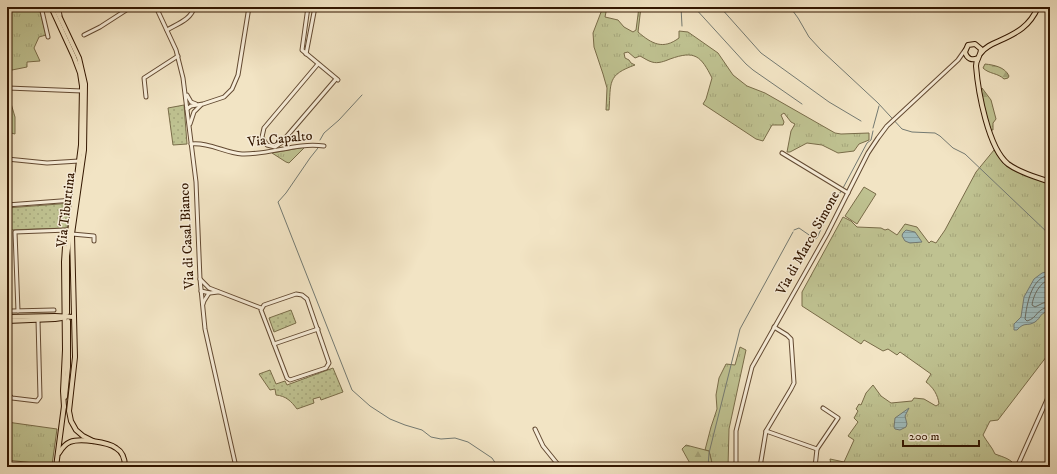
<svg xmlns="http://www.w3.org/2000/svg" width="1057" height="474" font-family="'IM FELL DW Pica',serif">
<style>
.grass{fill:url(#grass-tufts);stroke:#796c49}
.forest{fill:url(#forest-firs);stroke:#796c49}
.park{fill:url(#park-dots);stroke:#796c49}
.garden{fill:#bfc291;stroke:#796c49}
.water{fill:url(#water-rules);stroke:#747a72}
.lines{fill:none;stroke-linecap:round;stroke-linejoin:round}
.shore{stroke:#696a5f;stroke-width:1}
.stream{stroke:#747a72;stroke-width:1}
.minor-casing{stroke:#634a32;stroke-width:5}
.major-casing{stroke:#331701;stroke-width:6}
.minor{stroke:#f7edd9;stroke-width:3}
.major{stroke:#f2e4c4;stroke-width:4}
.labels{text-anchor:middle;dominant-baseline:central;stroke-width:3;stroke-linejoin:round;paint-order:stroke}
.street-label{font-size:14px;fill:#331701;stroke:#f7edd9}
</style>
<defs>
<pattern id="grass-tufts" width="24" height="20" patternUnits="userSpaceOnUse"><rect width="24" height="20" fill="#bfc291"/><path d="M3 7l-1-3M5 7V3M7 7l1-3M15 17l-1-3M17 17v-4M19 17l1-3" fill="none" stroke="#a5a67b"/></pattern>
<pattern id="forest-firs" width="22" height="20" patternUnits="userSpaceOnUse"><rect width="22" height="20" fill="#bfc291"/><path d="M5 1l3.5 6h-7zM16 11l3.5 6h-7z" fill="#a5a67b"/></pattern>
<pattern id="park-dots" width="8" height="8" patternUnits="userSpaceOnUse"><rect width="8" height="8" fill="#bfc291"/><path d="M2 2h.1M6 6h.1" fill="none" stroke="#a5a67b" stroke-width="1.8" stroke-linecap="round"/></pattern>
<pattern id="water-rules" width="6" height="5" patternUnits="userSpaceOnUse"><rect width="6" height="5" fill="#9fbcbd"/><path d="M0 2.5h6" fill="none" stroke="#89a1a1"/></pattern>
</defs>
<rect width="100%" height="100%" fill="#f2e4c4"/>
<filter id="stains"><feTurbulence type="fractalNoise" baseFrequency=".005" numOctaves="4"/><feColorMatrix values="0 0 0 0 .2 0 0 0 0 .09 0 0 0 0 .02 0 0 0 .5 -.17"/></filter>
<radialGradient id="worn" r=".72"><stop offset=".6" stop-color="#630" stop-opacity="0"/><stop offset="1" stop-color="#630" stop-opacity=".3"/></radialGradient>
<g class="grass">
<polygon points="7,7 28,7 28,9 39,7 46,35 39,37 34,48 40,61 27,62 27,67 7,71"/>
<path d="M603,7H607L605,17L618,20L624,27L633,32L636,30L639,7H641L638,32C652,44 663,50 679,38V31L688,32L718,53L733,75L747,86L765,93L835,133L841,134L869,133V140L859,144L854,151L838,153L822,145L807,143L790,152H787L791,131L795,124L791,122L784,113L781,115L784,122L783,125H772L763,141L756,139L703,104L706,99L712,78C701,56 695,50 670,59C665,61 658,64 652,62C648,61 644,58 640,56L635,58L628,52L624,53L625,58L629,60L631,63L635,65C607,75 611,82 609,110H606L607,88L603,74L594,47L593,33Z"/>
<polygon points="7,90 15,117 15,134 7,132"/>
<polygon points="305,147 289,163 286,162 272,153"/>
<path d="M994,150L1003,163L1008,167L1050,184V352L998,420L990,421L983,435C987,442 992,447 995,454C1003,457 1012,459 1016,467H834V465H831L830,459L844,462L854,440L848,436L858,422L854,418L858,411L856,409L859,404L861,405L866,393L873,385L881,396L891,403L912,401L914,398L924,399L936,406L939,404C938,395 933,387 926,382L931,374L900,352L897,355L888,349L883,351L864,340L861,344L802,306V292L843,217L851,221L857,227L881,228L885,230L888,229L897,235L905,224L917,227L929,243L931,241L936,243L945,230L976,172Z"/>
<polygon points="740,347 746,350 729,429 728,467 713,467 709,451 705,450 711,427 717,409 716,395 719,378 726,364 735,365"/>
<polygon points="7,422 57,429 52,465 7,460"/>
</g>
<g class="forest">
<path d="M985,64C994,65 1005,67 1009,76L1008,78L1004,79C998,73 989,74 983,68Z"/>
<path d="M982,88L991,100L996,119L993,123V130H991C987,119 980,99 982,88Z"/>
<polygon points="686,445 709,451 713,467 692,467 682,449"/>
</g>
<g class="park">
<polygon points="184,105 187,144 173,145 168,108"/>
<polygon points="72,203 67,228 7,230 7,208"/>
<polygon points="291,310 296,323 274,332 269,318"/>
<path d="M333,368L343,392L321,400L320,397L313,399L314,403L297,409C291,401 286,396 276,395L275,389L270,390L259,374L270,370L276,384L285,381L287,385Z"/>
</g>
<polygon class="garden" points="864,187 876,194 857,224 845,216"/>
<g class="water">
<polygon points="906,230 915,232 922,242 910,243 905,241 902,236 903,233"/>
<path d="M1050,271V311C1039,313 1042,317 1035,322C1027,327 1025,321 1017,330H1014V324L1021,317L1024,297L1034,279L1042,273Z"/>
<polygon points="909,408 905,416 907,424 906,427 900,430 895,429 894,427 895,418"/>
</g>
<g class="lines">
<g class="shore">
<path d="M1050,275C1031,277 1027,304 1025,319L1027,321C1038,318 1036,308 1050,307"/>
<path d="M1050,280C1040,281 1033,296 1032,305L1035,307L1043,303L1050,302"/>
</g>
<g class="stream">
<polyline points="681,7 682,26"/>
<polyline points="694,7 746,64 753,70 802,104"/>
<polyline points="720,7 761,53 829,102 861,121"/>
<polyline points="790,7 798,18 809,37 821,50 878,103 902,129 912,132 935,133 940,136 953,148 965,154 1050,235"/>
<polyline points="873,128 879,106"/>
<polyline points="320,140 324,133 339,120 362,95"/>
<polyline points="318,148 310,158 286,193 278,202 352,390 370,406 390,419 405,425 422,430 431,437 441,439 455,438 468,442 492,458 498,467"/>
<polyline points="843,188 867,143 871,140 873,131"/>
<polyline points="794,230 799,228 815,239 817,238 827,216 841,191"/>
<polyline points="708,467 709,453 740,329 793,232"/>
</g>
<g class="minor-casing">
<g id="minor">
<polyline points="45,7 42,9 42,11 48,37"/>
<polyline points="58,7 60,15"/>
<polyline points="156,7 176,50 183,78 196,182 200,279 205,329 236,467"/>
<polyline points="308,7 302,50 338,80"/>
<path d="M167,30C177,24 192,19 194,7"/>
<polyline points="84,35 100,27 131,7"/>
<polyline points="306,54 315,7"/>
<polyline points="318,64 264,128 262,137 267,145 275,147 281,143 336,79"/>
<polyline points="8,88 82,91"/>
<polyline points="187,95 191,102 196,104"/>
<polyline points="146,97 144,78 178,56"/>
<polyline points="187,109 191,106 203,104 224,97 232,89 238,75 249,7"/>
<polyline points="190,124 194,112 201,105"/>
<path d="M191,144C209,142 225,153 242,154C270,155 296,142 324,146"/>
<polyline points="782,153 848,193"/>
<polyline points="7,159 47,163 79,161"/>
<polyline points="7,205 74,200"/>
<polyline points="72,234 94,236 94,241"/>
<polyline points="200,279 209,288 261,308"/>
<polyline points="201,291 210,293 218,292"/>
<polygon points="296,294 302,295 307,299 329,363 326,368 290,380 287,378 261,310 264,305"/>
<polyline points="203,304 204,301 209,293"/>
<polyline points="12,311 54,310"/>
<polyline points="18,311 15,232 68,230"/>
<polyline points="774,327 787,335 791,339 794,383 791,389 766,431 817,449 838,418 823,408"/>
<polyline points="7,336 9,395 12,398 37,401 40,397 38,320"/>
<polyline points="274,344 318,329"/>
<polyline points="535,429 543,446 560,467"/>
<polyline points="736,467 736,431 752,367 827,234 868,153 878,138 887,126 958,60 965,50"/>
<polyline points="760,467 766,431"/>
<polyline points="815,467 817,449"/>
<polyline points="1017,467 1050,393"/>
</g>
</g>
<g class="major-casing">
<g id="major">
<polyline points="51,7 74,57 80,73 82,86 81,145 67,256 67,313"/>
<polyline points="55,7 79,58 85,84 84,150 72,234 75,357 69,411 71,421 76,430 83,436 93,441"/>
<path d="M981,53C985,47 992,44 999,41C1017,33 1030,26 1038,7"/>
<path d="M978,58C972,61 967,59 965,52L968,45L975,44L981,49C981,56 976,59 976,66C978,91 988,148 1008,164C1020,173 1036,177 1050,182"/>
<polyline points="7,317 55,316 74,317"/>
<polyline points="7,321 55,319 62,318"/>
<polyline points="65,397 68,367 68,321"/>
<polyline points="64,407 63,391 65,350 64,262 65,247"/>
<path d="M59,453C62,448 65,444 70,442C80,438 108,442 116,448C123,452 125,459 125,467"/>
<polyline points="56,467 64,406"/>
</g>
</g>
<use href="#minor" class="minor"/>
<use href="#major" class="major"/>
</g>
<g class="labels">
<g class="street-label">
<text transform="translate(280 139) rotate(-6)">Via Capalto</text>
<text transform="translate(66 210) rotate(-83)">Via Tiburtina</text>
<text transform="translate(187 236) rotate(-93)">Via di Casal Bianco</text>
<text transform="translate(808 243) rotate(-61)">Via di Marco Simone</text>
</g>
</g>
<rect width="1057" height="474" fill="none" stroke="#f2e4c4" stroke-width="24"/>
<rect x="8" y="8" width="1041" height="458" fill="none" stroke="#331701" stroke-width="2"/>
<rect x="12" y="12" width="1033" height="450" fill="none" stroke="#331701"/>
<path d="M903 440v6h76v-6" fill="none" stroke="#331701" stroke-width="2"/>
<text x="909" y="440" font-size="12" fill="#331701" stroke="#f7edd9" stroke-width="3" paint-order="stroke">200 m</text>
<rect width="100%" height="100%" filter="url(#stains)"/>
<rect width="100%" height="100%" fill="url(#worn)"/>
</svg>
